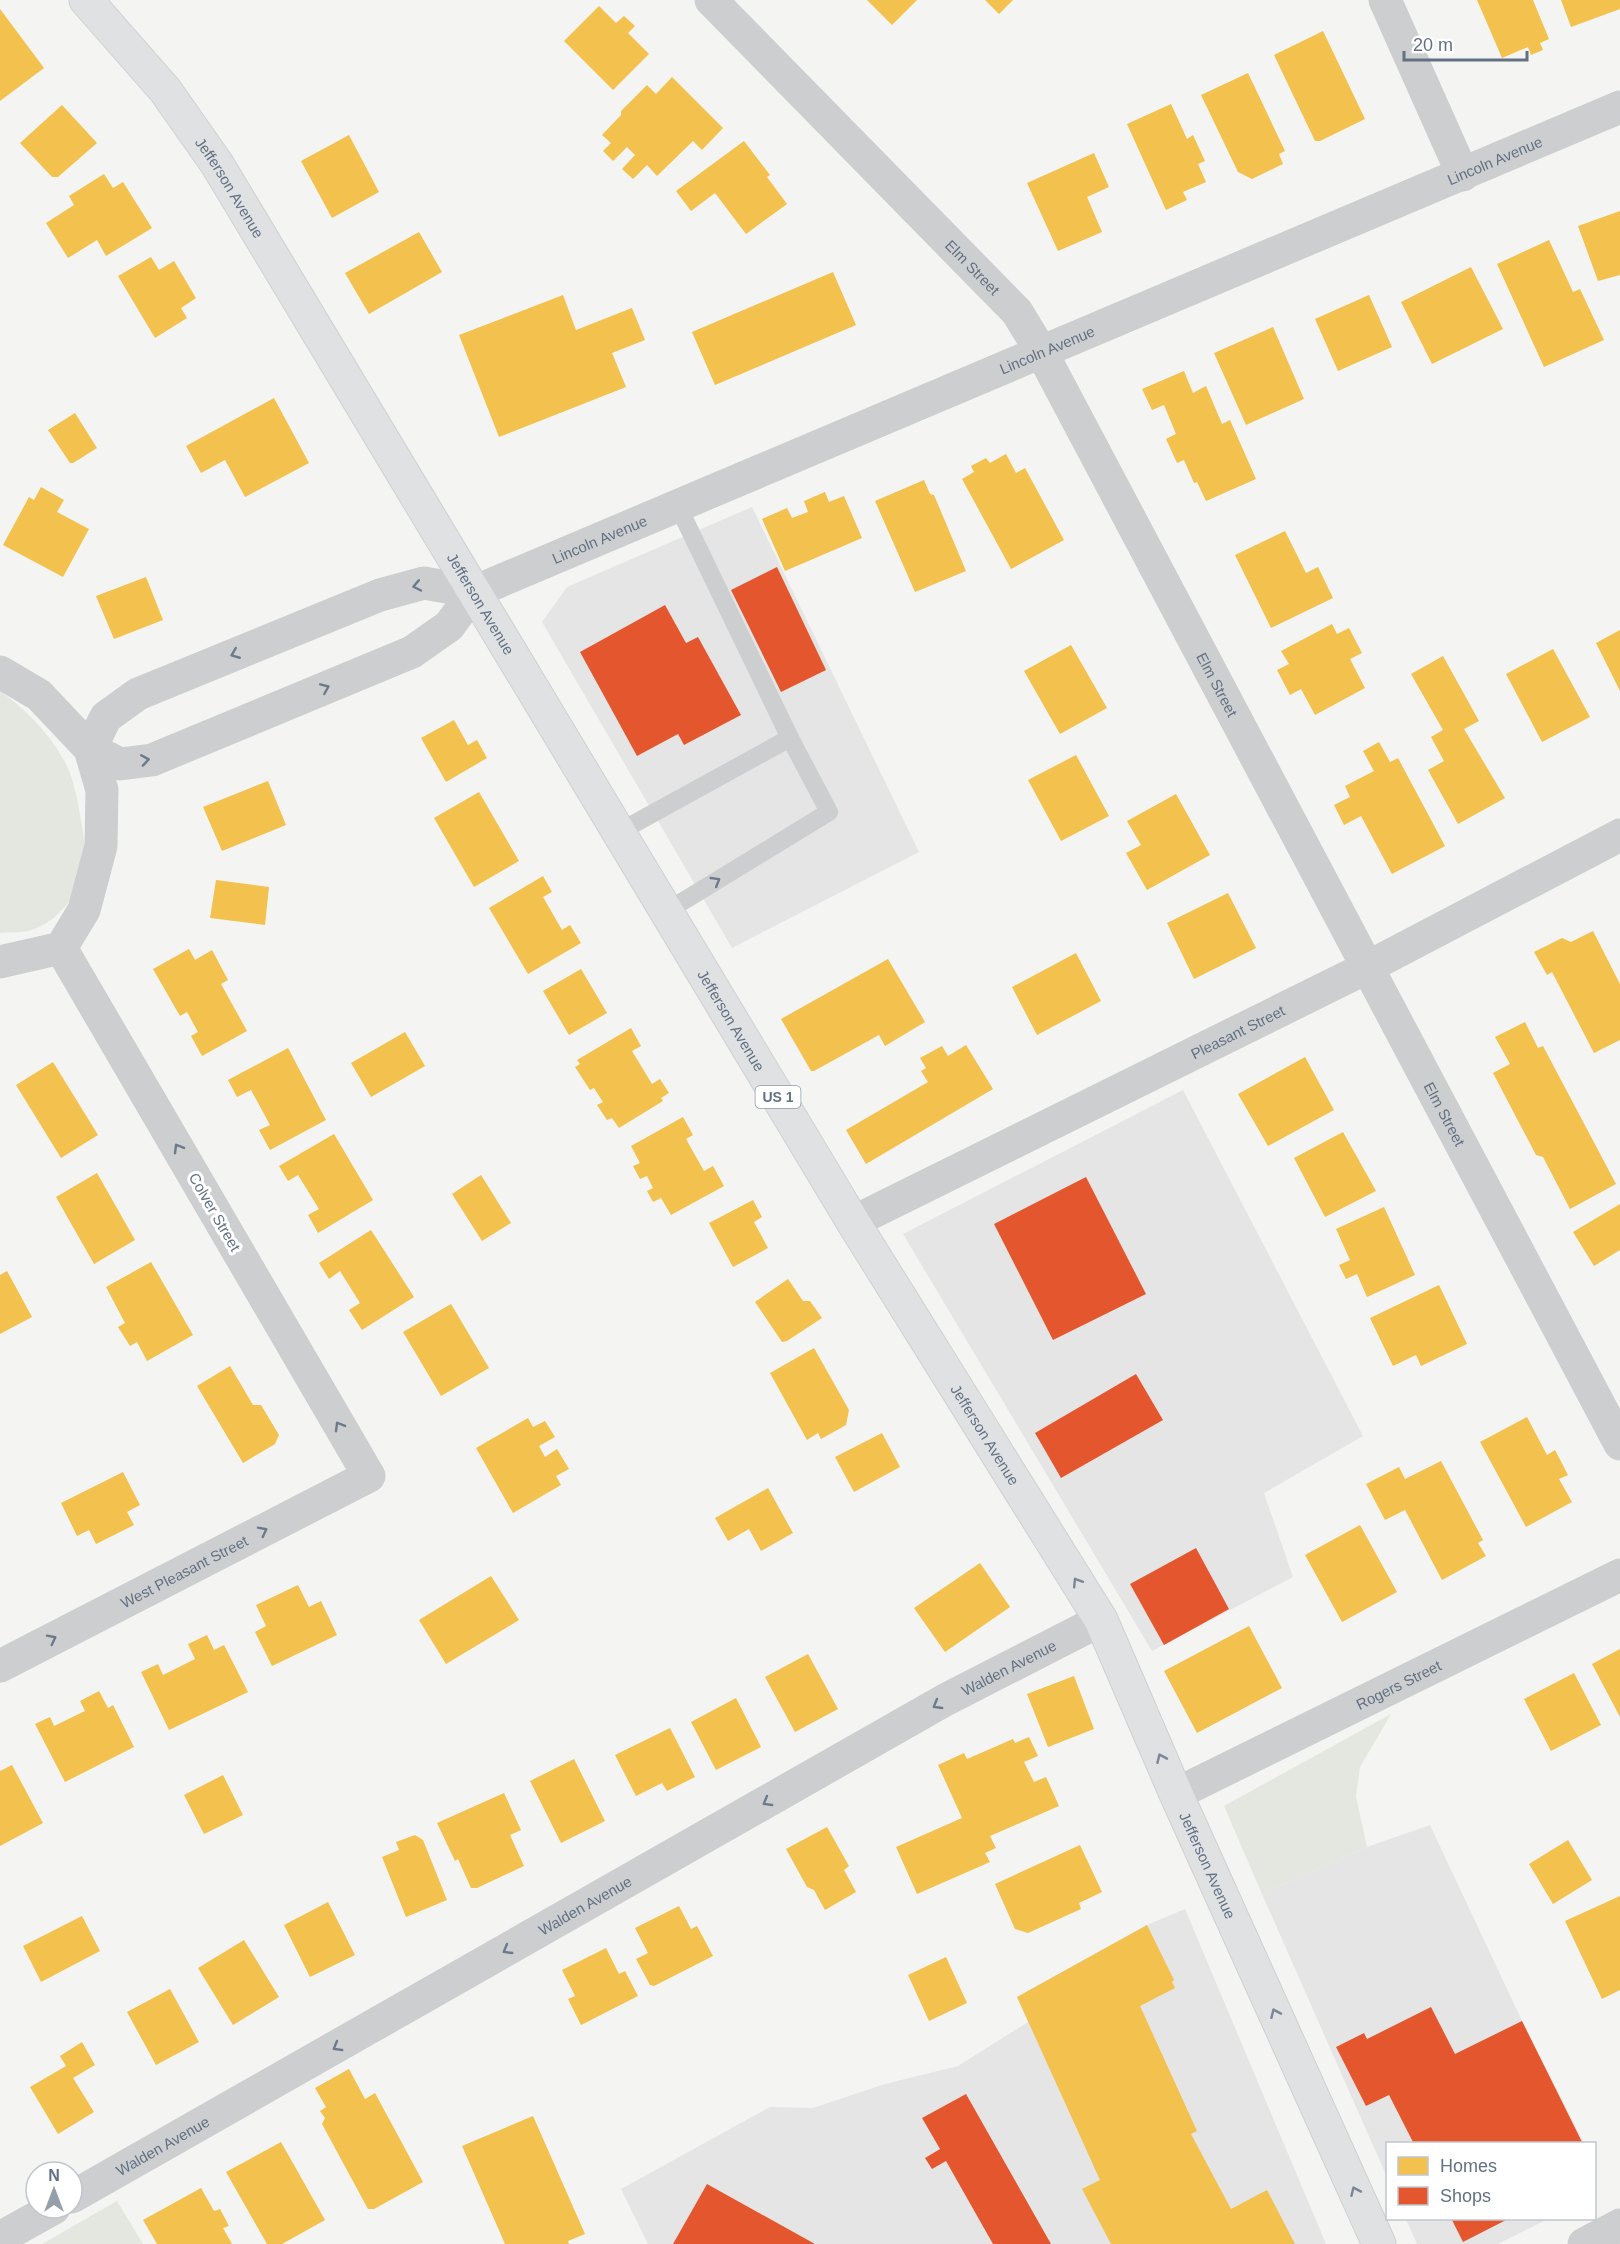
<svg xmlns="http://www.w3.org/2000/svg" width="1620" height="2244" font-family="Helvetica,sans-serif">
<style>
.built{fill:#e4e5e4}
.green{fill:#e3e7e0}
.homes{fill:#f2c14e}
.shops{fill:#e4572e}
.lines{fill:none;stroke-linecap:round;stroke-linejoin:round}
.primary-casing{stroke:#cfd0d1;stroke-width:35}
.lane{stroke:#cdcecf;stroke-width:18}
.street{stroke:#cdcecf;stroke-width:33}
.primary{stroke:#e0e1e2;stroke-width:33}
.oneway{stroke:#6d7a8c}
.oneway2{stroke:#7b8797}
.labels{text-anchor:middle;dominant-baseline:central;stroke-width:6;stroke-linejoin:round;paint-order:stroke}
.shield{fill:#fff;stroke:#919ca9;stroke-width:1.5}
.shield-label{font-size:14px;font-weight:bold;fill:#627184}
.street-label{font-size:15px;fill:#627184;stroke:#fff}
</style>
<rect width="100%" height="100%" fill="#f4f4f2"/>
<g class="built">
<polygon points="752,507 919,852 732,948 542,622 567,587"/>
<polygon points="1183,1090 1363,1436 1264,1493 1293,1577 1152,1651 903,1234"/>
<polygon points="1430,1825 1522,2021 1584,2143 1388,2144 1387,2177 1262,1894 1367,1847"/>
<polygon points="1185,1909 1326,2244 648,2244 621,2189 770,2107 813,2108 885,2084 958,2066 1028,2022 1017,1997 1147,1925"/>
<polygon points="1406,2219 1548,2219 1498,2244 1417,2244"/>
</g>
<g class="green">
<path d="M0,691C25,709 50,734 65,762C73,777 77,797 80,815C83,831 86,848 84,865C81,894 56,924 28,931C19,933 9,932 0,933Z"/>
<polygon points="1391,1714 1360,1767 1356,1797 1367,1847 1262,1894 1224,1806"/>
<polygon points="117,2201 143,2244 42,2244"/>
</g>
<g class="homes">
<polygon points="867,0 917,0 892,25"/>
<polygon points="985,0 1013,0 999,14"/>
<polygon points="1477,0 1533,0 1549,39 1540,43 1543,50 1531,55 1528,47 1502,58"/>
<polygon points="1561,0 1620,0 1620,9 1571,27"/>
<polygon points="599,6 616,23 624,16 635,26 628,33 649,54 613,90 564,41"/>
<polygon points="0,9 44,68 0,101"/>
<polygon points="1323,31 1365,119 1320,141 1315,141 1274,55"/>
<polygon points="1248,73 1285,151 1279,154 1283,164 1252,179 1238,172 1201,95"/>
<polygon points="672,77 723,128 702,150 693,141 657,176 647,165 633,179 622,169 635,155 627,147 613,161 603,151 611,143 602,135 621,115 621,111 647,85 656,94"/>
<polygon points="1171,104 1187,139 1193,135 1205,161 1198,164 1206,182 1183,192 1187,200 1166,210 1127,124"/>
<polygon points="62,105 97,143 58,177 52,177 20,143"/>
<polygon points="349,135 379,192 332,218 301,161"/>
<polygon points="744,141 770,175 767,177 787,204 746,234 715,193 691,211 676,191"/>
<polygon points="1094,153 1109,187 1087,197 1102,232 1058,251 1027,183"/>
<polygon points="104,174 113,188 123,182 152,228 106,256 97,240 68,258 46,223 74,205 69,196"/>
<polygon points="1620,211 1620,275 1598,281 1578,226"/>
<polygon points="419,232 442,272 369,314 345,273"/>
<polygon points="1549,240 1573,292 1580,289 1604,340 1544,367 1497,264"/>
<polygon points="151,257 159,270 174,261 196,298 181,308 187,318 155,338 118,276"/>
<polygon points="1471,267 1503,329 1432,364 1401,302"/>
<polygon points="833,272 856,325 715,385 692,332"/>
<polygon points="563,295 576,330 632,308 645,340 612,353 626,387 499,437 459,335"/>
<polygon points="1369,295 1392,347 1338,371 1315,319"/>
<polygon points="1273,327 1304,399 1246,425 1214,353"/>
<polygon points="1184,371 1193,393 1206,386 1222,424 1230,420 1256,479 1206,501 1197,482 1194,483 1184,460 1177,463 1166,439 1176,434 1164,405 1152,410 1142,389"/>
<polygon points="274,398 309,463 245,497 225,460 201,473 186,446"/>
<polygon points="75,413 97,448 73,463 70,463 48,430"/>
<polygon points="1006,454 1016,473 1025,468 1064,540 1011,569 962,479 974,472 971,466 986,458 990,463"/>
<polygon points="924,480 930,494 934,495 966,571 915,592 875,501"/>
<polygon points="41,487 64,500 57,512 89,529 63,577 3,545 29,497 34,500"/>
<polygon points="825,492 829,502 844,496 862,538 785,571 762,519 787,508 792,518 808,512 804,501"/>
<polygon points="1285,531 1306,573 1318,567 1333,598 1271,628 1235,555"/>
<polygon points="146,577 163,620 114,639 96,596"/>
<polygon points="1332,624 1337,634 1349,628 1362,653 1350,659 1365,688 1315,715 1301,689 1290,695 1277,670 1289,664 1281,651"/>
<polygon points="1620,630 1620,691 1596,643"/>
<polygon points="1071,645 1107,708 1060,734 1024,671"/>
<polygon points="1553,649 1590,717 1542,742 1506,674"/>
<polygon points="1443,656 1479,721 1464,729 1505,798 1458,824 1428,770 1444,761 1431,737 1443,730 1411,674"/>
<polygon points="454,720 468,745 477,740 487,758 446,782 421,738"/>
<polygon points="1379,742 1390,762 1398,758 1445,846 1392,874 1361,816 1344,825 1334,805 1350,797 1345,786 1374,771 1363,751"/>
<polygon points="1076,755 1109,816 1061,841 1028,780"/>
<polygon points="268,781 286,825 222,851 203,807"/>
<polygon points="479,792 519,861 474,887 434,818"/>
<polygon points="1176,794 1210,855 1147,890 1126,853 1141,845 1127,821"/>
<polygon points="543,876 552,892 543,897 562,930 570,925 581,943 528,974 489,908"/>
<polygon points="216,880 269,887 265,925 210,918"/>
<polygon points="1228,893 1256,948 1194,979 1167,923"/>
<polygon points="1593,931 1620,984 1620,1040 1594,1053 1552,972 1547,975 1534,952 1562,938 1571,942"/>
<polygon points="189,949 195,960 212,950 228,980 221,984 247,1031 202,1056 191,1036 198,1032 187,1012 180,1016 153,969"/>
<polygon points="1076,953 1101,1001 1037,1035 1012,987"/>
<polygon points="888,959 925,1022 885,1046 879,1035 814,1071 811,1071 781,1019"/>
<polygon points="581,969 607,1013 569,1035 543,991"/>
<polygon points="1525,1022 1538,1048 1543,1046 1616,1184 1570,1209 1543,1157 1536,1155 1493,1073 1510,1064 1495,1037"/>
<polygon points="631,1028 641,1046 632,1051 652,1084 660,1079 669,1093 661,1098 663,1101 619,1128 612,1118 607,1120 597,1105 603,1102 594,1088 590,1090 575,1067 580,1064 577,1060"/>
<polygon points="405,1032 425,1066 371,1097 351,1063"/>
<polygon points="966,1045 993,1089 866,1164 846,1130 928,1082 921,1071 926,1068 920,1058 942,1046 948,1056"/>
<polygon points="288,1048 326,1120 270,1150 259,1130 270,1125 251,1090 237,1097 228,1080"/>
<polygon points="1305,1057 1334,1110 1268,1146 1238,1094"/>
<polygon points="53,1062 98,1135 61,1158 16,1085"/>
<polygon points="683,1117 693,1135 686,1139 704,1171 713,1166 724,1186 671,1215 661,1198 653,1202 647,1191 653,1188 647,1176 640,1179 633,1166 640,1163 631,1146"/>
<polygon points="1343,1132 1376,1191 1325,1217 1294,1158"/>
<polygon points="334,1134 373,1200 318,1233 308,1215 319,1209 298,1175 288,1181 279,1166"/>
<polygon points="97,1173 135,1240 94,1264 56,1197"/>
<polygon points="481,1175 511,1223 482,1241 452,1194"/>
<polygon points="753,1200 762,1217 754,1222 768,1248 733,1267 709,1223"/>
<polygon points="1620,1204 1620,1250 1594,1266 1573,1232"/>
<polygon points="1384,1207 1415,1275 1367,1297 1357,1274 1346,1279 1339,1265 1350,1260 1336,1229"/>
<polygon points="371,1230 414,1297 362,1330 349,1310 360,1303 340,1271 329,1279 319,1263"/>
<polygon points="151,1262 193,1335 147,1361 137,1342 130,1346 118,1327 125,1323 106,1287"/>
<polygon points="7,1271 32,1317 0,1334 0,1275"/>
<polygon points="788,1279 803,1301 810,1301 822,1318 787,1341 782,1342 755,1302"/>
<polygon points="1439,1285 1467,1344 1421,1366 1416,1355 1393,1366 1370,1318"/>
<polygon points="451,1304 489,1368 441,1396 403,1332"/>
<polygon points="814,1348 849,1410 846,1425 821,1439 818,1433 807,1440 770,1373"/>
<polygon points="230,1366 253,1405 261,1405 279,1435 275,1444 243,1463 197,1386"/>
<polygon points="1527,1417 1547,1455 1555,1450 1568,1475 1559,1479 1572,1502 1526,1527 1480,1442"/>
<polygon points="528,1418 533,1427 545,1421 555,1437 539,1446 545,1457 557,1449 569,1469 556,1476 561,1485 513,1513 476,1448"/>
<polygon points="882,1433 900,1467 854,1492 835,1457"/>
<polygon points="1441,1461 1483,1540 1478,1543 1486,1556 1442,1580 1405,1510 1385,1520 1366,1484 1399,1467 1405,1479"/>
<polygon points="123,1472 140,1505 127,1512 134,1525 96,1544 89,1530 77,1536 61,1503"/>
<polygon points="768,1488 793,1533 761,1551 749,1529 728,1541 715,1518"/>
<polygon points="1360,1525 1397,1592 1342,1622 1305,1555"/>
<polygon points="980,1563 1010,1607 945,1652 914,1608"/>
<polygon points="491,1576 519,1620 446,1664 419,1620"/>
<polygon points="298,1585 309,1607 321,1601 337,1635 272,1666 255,1632 266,1626 256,1605"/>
<polygon points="1249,1626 1282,1688 1197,1733 1164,1671"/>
<polygon points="207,1635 214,1650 224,1645 248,1692 169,1730 141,1672 158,1664 163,1675 195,1659 188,1644"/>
<polygon points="1620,1649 1620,1717 1592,1664"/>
<polygon points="808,1654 838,1709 795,1732 765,1677"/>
<polygon points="1574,1673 1601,1725 1551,1751 1524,1699"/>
<polygon points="1074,1676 1094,1729 1048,1747 1027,1694"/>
<polygon points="99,1691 108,1708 113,1705 134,1747 65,1782 35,1724 50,1717 54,1726 85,1711 80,1701"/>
<polygon points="736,1698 761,1747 716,1770 691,1722"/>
<polygon points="670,1728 695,1777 667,1791 662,1783 636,1796 615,1755"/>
<polygon points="1029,1737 1038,1756 1024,1762 1034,1782 1046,1777 1059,1806 990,1836 996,1848 985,1853 990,1862 917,1894 896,1847 962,1818 938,1765 964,1753 967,1759 1013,1739 1015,1743"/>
<polygon points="574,1759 605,1821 561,1843 530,1781"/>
<polygon points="12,1765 43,1823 0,1846 0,1771"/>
<polygon points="223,1775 243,1815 204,1834 184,1795"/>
<polygon points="504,1793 521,1830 510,1835 524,1866 477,1888 471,1888 458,1859 455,1861 437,1823"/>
<polygon points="827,1827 849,1866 844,1870 856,1892 825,1910 814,1890 807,1887 786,1849"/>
<polygon points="415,1835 423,1840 447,1900 406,1917 382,1857 399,1850 396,1842"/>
<polygon points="1568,1840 1592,1880 1553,1904 1529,1864"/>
<polygon points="1080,1845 1102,1892 1079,1903 1081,1909 1028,1933 1015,1929 995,1884"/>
<polygon points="1620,1896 1620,1990 1602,1999 1565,1921"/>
<polygon points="328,1902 355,1955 310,1977 284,1925"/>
<polygon points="679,1906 691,1929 697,1926 713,1956 654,1986 650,1985 636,1959 648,1953 635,1928"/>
<polygon points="82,1916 100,1951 41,1982 23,1946"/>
<polygon points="1147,1925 1174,1980 1172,1982 1175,1988 1140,2006 1197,2131 1191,2134 1231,2209 1267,2190 1295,2244 1111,2244 1082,2189 1100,2180 1017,1997"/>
<polygon points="244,1940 279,1997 233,2025 198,1968"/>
<polygon points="606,1948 619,1974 625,1971 638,1996 581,2025 568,1999 575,1996 562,1970"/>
<polygon points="946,1957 967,2003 929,2021 908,1975"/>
<polygon points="170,1989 199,2042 156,2065 127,2012"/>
<polygon points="82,2042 95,2065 73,2078 94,2112 58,2134 30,2087 66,2066 60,2056"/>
<polygon points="349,2069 365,2099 375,2093 423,2182 374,2209 368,2209 322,2124 325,2118 320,2111 326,2107 315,2088"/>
<polygon points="533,2116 585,2234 568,2241 569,2244 505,2244 462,2146"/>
<polygon points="281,2142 325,2220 282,2244 267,2244 226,2172"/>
<polygon points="201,2188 214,2211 220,2209 229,2226 223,2228 232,2244 157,2244 143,2220"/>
</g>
<g class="shops">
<polygon points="777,567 826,670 781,692 731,590"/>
<polygon points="665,605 686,643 698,637 741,715 684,745 678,734 637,756 580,652"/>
<polygon points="1086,1177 1146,1294 1053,1340 994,1224"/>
<polygon points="1136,1374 1163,1420 1061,1478 1035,1433"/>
<polygon points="1196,1548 1229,1609 1164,1645 1130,1584"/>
<polygon points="1431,2007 1455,2054 1522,2021 1583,2144 1414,2144 1389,2095 1366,2106 1336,2047 1364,2033 1367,2039"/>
<polygon points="966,2094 1051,2244 993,2244 946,2161 932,2169 925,2158 940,2149 922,2118"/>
<polygon points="707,2184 815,2244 673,2244"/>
<polygon points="1451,2218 1510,2218 1463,2242"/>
</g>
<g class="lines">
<g class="primary-casing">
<g id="primary">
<path id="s7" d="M86,0L165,90L217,164L853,1222L1101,1620L1176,1794L1379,2244"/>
</g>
</g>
<g class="lane">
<polyline points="619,832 790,738"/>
<polyline points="667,911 829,812 790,738 678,506"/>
</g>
<g class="street">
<path id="s1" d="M711,0L1017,312L1042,353L1620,1444"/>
<polyline points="1385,0 1463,175"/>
<path id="s2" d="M474,592L424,583L380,595L138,694L106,717L90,749L120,764L152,760L412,652L449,626L474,592L1620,107"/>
<polyline points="0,672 39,695 90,749 102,790 101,846 84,910 61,948 0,962"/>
<path id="s3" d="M853,1222L1366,968L1620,835"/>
<path id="s4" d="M0,1666L369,1476L61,948"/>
<path id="s5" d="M1176,1794L1620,1575"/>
<path id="s6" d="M72,2197L945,1700L1101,1620"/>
<polyline points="0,2238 54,2208"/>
<polyline points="1584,2244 1620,2225"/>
</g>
<use href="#primary" class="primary"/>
</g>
<defs><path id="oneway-chevron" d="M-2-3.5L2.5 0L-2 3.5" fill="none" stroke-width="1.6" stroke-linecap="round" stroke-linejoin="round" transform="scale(1.5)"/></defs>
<g class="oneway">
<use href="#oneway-chevron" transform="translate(417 586) rotate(168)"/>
<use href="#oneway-chevron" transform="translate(235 654) rotate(158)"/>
<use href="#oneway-chevron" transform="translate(325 688) rotate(-23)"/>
<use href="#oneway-chevron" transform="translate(145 760) rotate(-9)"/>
<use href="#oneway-chevron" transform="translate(716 881) rotate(-31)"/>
<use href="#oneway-chevron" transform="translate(178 1148) rotate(-120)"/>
<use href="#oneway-chevron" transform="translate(339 1426) rotate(-120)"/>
<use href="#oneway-chevron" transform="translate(263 1531) rotate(-27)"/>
<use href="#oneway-chevron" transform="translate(52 1639) rotate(-27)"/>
<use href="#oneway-chevron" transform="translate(937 1705) rotate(150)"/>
<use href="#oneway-chevron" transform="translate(767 1802) rotate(150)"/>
<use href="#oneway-chevron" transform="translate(507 1950) rotate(150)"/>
<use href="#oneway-chevron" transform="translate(337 2047) rotate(150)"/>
</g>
<g class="oneway2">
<use href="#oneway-chevron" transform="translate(1077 1582) rotate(-122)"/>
<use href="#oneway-chevron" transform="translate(1161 1758) rotate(-114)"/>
<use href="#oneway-chevron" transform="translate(1275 2013) rotate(-114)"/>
<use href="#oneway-chevron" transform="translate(1355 2191) rotate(-114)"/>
</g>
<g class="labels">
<rect class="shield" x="755.5" y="1086" width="45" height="22" rx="4.5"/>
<g class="shield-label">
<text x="778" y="1097">US 1</text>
</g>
<g class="street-label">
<text stroke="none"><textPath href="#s2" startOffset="1976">Lincoln Avenue</textPath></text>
<text stroke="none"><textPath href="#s7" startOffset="237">Jefferson Avenue</textPath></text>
<text stroke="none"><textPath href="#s1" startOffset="374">Elm Street</textPath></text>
<text stroke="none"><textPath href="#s2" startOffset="1490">Lincoln Avenue</textPath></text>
<text stroke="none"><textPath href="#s2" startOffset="1004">Lincoln Avenue</textPath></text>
<text stroke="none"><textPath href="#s7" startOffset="723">Jefferson Avenue</textPath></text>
<text stroke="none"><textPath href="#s1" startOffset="860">Elm Street</textPath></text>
<text stroke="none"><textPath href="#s7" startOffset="1209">Jefferson Avenue</textPath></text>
<text stroke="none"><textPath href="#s3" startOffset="429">Pleasant Street</textPath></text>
<text stroke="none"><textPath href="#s1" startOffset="1346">Elm Street</textPath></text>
<text transform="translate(215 1212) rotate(60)">Colver Street</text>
<text stroke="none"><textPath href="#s7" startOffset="1695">Jefferson Avenue</textPath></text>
<text stroke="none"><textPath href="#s4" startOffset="207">West Pleasant Street</textPath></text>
<text stroke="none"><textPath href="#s6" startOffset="1076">Walden Avenue</textPath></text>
<text stroke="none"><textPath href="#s5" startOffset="248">Rogers Street</textPath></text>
<text stroke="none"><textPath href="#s7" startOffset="2181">Jefferson Avenue</textPath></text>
<text stroke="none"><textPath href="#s6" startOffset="590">Walden Avenue</textPath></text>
<text stroke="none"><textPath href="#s6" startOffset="104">Walden Avenue</textPath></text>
</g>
</g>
<rect x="1386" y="2142" width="210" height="78" fill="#ffffff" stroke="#c0c6ce" stroke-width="1.5"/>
<rect x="1398" y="2157" width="30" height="18" fill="#f2c14e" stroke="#c0c6ce" stroke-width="1.5"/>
<text x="1440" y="2172" font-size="18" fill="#627184">Homes</text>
<rect x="1398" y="2187" width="30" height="18" fill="#e4572e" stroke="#c0c6ce" stroke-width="1.5"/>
<text x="1440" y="2202" font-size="18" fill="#627184">Shops</text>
<g transform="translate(54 2190)"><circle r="28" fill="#ffffff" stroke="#c0c6ce" stroke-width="1.5"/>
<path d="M0-4.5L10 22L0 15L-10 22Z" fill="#959faa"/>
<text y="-9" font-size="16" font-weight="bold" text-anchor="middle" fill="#627184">N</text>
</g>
<path d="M1404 51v9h123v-9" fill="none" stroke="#627184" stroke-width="3"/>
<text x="1413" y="51" font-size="18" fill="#627184" stroke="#ffffff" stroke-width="4.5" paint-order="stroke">20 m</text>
</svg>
